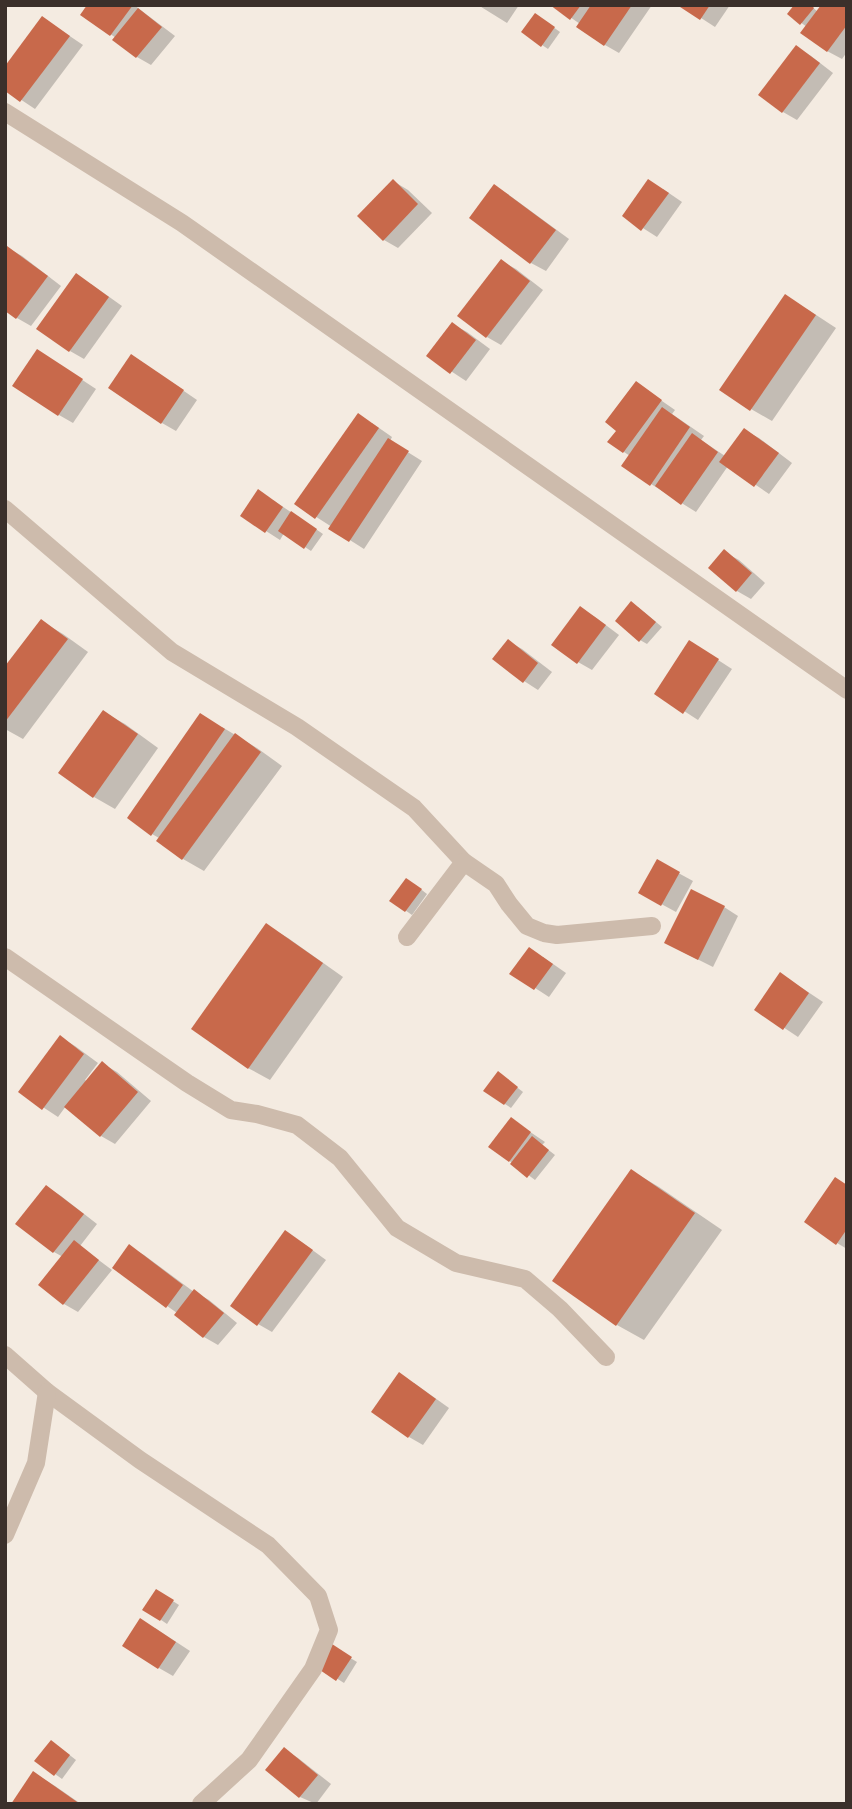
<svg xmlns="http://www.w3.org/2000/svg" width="852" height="1809" font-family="Mulish,sans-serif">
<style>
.shadow{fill:#0003}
.building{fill:#c8694b}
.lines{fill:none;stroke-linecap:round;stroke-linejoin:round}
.street{stroke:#cdbbac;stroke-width:18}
</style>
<rect width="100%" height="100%" fill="#f4ebe1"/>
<g class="shadow">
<polygon points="89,5 134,5 175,36 151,65 137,57 116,38 83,15"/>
<polygon points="478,5 519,5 507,23"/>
<polygon points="553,5 652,5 619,53 605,45 580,24"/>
<polygon points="681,5 730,5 715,27"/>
<polygon points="810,5 818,12 847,5 847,52 842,59 827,51 807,27 789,14"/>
<polygon points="43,18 83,45 35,109 5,89"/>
<polygon points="542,19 560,32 548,49 542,45"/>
<polygon points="797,47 811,56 833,73 797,120 783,112"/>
<polygon points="393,181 408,190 432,213 398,248 384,240"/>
<polygon points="495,186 509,195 569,239 546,271 531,263 471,218"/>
<polygon points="663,189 682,202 657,237 624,216"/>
<polygon points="8,248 22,256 61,286 31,326 17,318"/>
<polygon points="501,261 516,269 543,290 501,345 487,337"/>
<polygon points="91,284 122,306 84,359 70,351"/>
<polygon points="807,309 836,328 772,421 751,409"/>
<polygon points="452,324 467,332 490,349 466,381 428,356"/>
<polygon points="52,360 96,389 73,423 59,415"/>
<polygon points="146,365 197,400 176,431 162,423"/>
<polygon points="636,383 675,410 672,414 704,436 701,440 725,456 744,430 759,438 792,463 769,494 728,466 696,512 651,484 630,456 624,452 619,430"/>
<polygon points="372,423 392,437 390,441 422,461 364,549 331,528 332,527 296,504"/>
<polygon points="273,500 323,534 311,551 284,533 280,540 266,531"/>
<polygon points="724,552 739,560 765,583 751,599 737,591"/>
<polygon points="638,607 662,627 647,644 640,640"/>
<polygon points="581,609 595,617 619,635 592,670 578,662"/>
<polygon points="41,621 63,634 88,652 23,739 5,729 5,669"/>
<polygon points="508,641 522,649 552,672 538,690 524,681"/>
<polygon points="704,651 732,669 698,720 656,693"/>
<polygon points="103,712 125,724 158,748 115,809 94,797"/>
<polygon points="222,727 257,748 282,766 204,871 183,859 159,838 152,834"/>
<polygon points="658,862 693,881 676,912 641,893"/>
<polygon points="414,884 427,894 412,915 392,901"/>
<polygon points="724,907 738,916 713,967 681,951"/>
<polygon points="266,925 288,938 343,977 270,1080 248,1068"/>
<polygon points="543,957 566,973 549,997 512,973"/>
<polygon points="781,974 823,1002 798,1037 756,1009"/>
<polygon points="60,1037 75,1046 98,1063 85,1080 88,1082 103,1064 117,1072 151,1101 115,1144 101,1136 66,1106 58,1117 20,1092"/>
<polygon points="505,1078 523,1092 511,1108 505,1104"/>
<polygon points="511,1119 545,1142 542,1145 555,1155 535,1180 491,1147"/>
<polygon points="632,1171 659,1187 722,1230 644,1340 617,1325"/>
<polygon points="847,1185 847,1249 837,1243"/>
<polygon points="47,1187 61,1196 97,1224 80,1246 112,1270 78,1312 64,1304 40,1285 63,1257 54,1252"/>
<polygon points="300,1241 326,1260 272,1332 258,1324"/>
<polygon points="129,1247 144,1255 194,1292 209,1300 237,1323 218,1345 204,1337 176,1315 177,1313 114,1268"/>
<polygon points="414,1383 449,1408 423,1445 409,1437"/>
<polygon points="157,1591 179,1605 167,1624 145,1609"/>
<polygon points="155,1628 190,1651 173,1676 159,1668"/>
<polygon points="332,1647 357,1662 344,1683 319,1667"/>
<polygon points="58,1746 76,1760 62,1779 37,1761"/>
<polygon points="284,1749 298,1758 331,1784 316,1804 300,1797 267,1770"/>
<polygon points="34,1773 55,1786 81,1804 14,1804"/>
</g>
<g class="building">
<polygon points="87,5 133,5 110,36 80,15"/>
<polygon points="550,5 581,5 570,20"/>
<polygon points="591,5 632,5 604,46 576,27"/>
<polygon points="677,5 710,5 700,20"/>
<polygon points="794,5 811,5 814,8 800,25 787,14"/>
<polygon points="821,5 847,5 847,25 827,52 800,33"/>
<polygon points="138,8 162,27 136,58 112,40"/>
<polygon points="535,13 555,27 541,47 521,32"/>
<polygon points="42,16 70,36 20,102 5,91 5,66"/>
<polygon points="796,45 820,63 782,113 758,95"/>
<polygon points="393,179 418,204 383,241 357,216"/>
<polygon points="648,179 669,193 641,231 622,216"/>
<polygon points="494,184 556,230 530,264 469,218"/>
<polygon points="7,246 48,276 16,319 5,311 5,248"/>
<polygon points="501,259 530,281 486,338 457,316"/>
<polygon points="76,273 109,297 69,352 36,329"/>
<polygon points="785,294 816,315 750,411 719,390"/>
<polygon points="452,322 476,340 450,374 426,356"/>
<polygon points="37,349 83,379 58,416 12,386"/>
<polygon points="131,354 184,390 161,424 108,388"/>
<polygon points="636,381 662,400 623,453 607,442 616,431 605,422"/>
<polygon points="662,407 690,427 650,486 621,466"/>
<polygon points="358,413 379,428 315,519 294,504"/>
<polygon points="744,428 779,453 754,487 719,462"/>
<polygon points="692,433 718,452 681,505 655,486"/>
<polygon points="388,438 409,451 349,542 328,529"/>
<polygon points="258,489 283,507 265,533 240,516"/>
<polygon points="291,511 317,529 304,549 278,531"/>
<polygon points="724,549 752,573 736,592 708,568"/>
<polygon points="631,601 656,622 639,642 615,621"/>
<polygon points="580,606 606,625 577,664 551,645"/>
<polygon points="41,619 68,639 5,722 5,666"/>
<polygon points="508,639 538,663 523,683 492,659"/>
<polygon points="689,640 719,659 683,714 654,694"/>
<polygon points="103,710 138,734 93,798 58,773"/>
<polygon points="200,713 225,729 151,836 127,818"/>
<polygon points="235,733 261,752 182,860 156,841"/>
<polygon points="657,859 680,872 661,906 638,893"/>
<polygon points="406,878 422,889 405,912 389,901"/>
<polygon points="691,889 725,906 698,960 664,943"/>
<polygon points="266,923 323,963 248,1069 191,1029"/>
<polygon points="529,947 553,964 534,990 509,974"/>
<polygon points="780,972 809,993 783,1030 754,1010"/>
<polygon points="60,1035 84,1054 42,1110 18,1092"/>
<polygon points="102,1061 138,1092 100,1137 64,1107"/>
<polygon points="498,1071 518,1087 504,1105 483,1091"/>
<polygon points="511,1117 531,1132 509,1162 488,1147"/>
<polygon points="532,1136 549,1150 527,1178 510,1164"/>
<polygon points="631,1169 695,1213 616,1326 552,1281"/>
<polygon points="835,1177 847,1185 847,1229 836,1245 804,1222"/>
<polygon points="46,1185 84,1214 53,1253 15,1224"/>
<polygon points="285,1230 313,1250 257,1326 230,1306"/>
<polygon points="74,1240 99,1260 63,1305 38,1285"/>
<polygon points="129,1244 183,1285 166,1308 112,1268"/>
<polygon points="194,1289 224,1313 203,1338 174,1315"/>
<polygon points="399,1372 436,1399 408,1438 371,1412"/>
<polygon points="156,1589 174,1600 160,1621 142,1610"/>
<polygon points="140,1618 176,1642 158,1669 122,1646"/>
<polygon points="332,1644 352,1657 336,1681 317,1668"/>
<polygon points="51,1740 70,1755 54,1776 34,1761"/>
<polygon points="284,1747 318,1775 299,1798 265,1770"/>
<polygon points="33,1771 80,1804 11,1804"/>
</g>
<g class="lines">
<g class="street">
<polyline points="5,112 182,223 847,690"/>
<polyline points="5,509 172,652 297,727 414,808 464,862 496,884 509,904 527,926 544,933 557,935 652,926"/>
<polyline points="407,937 464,862"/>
<polyline points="5,957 187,1083 231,1110 257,1114 297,1125 340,1158 397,1228 456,1263 525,1279 560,1309 606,1357"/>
<polyline points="5,1355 47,1392 140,1460 268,1545 318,1596 329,1630 313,1669 249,1760 201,1804"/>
<polyline points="5,1535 36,1463 47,1392"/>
</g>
</g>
<rect width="852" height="1809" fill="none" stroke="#3b302b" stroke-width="14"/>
</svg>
